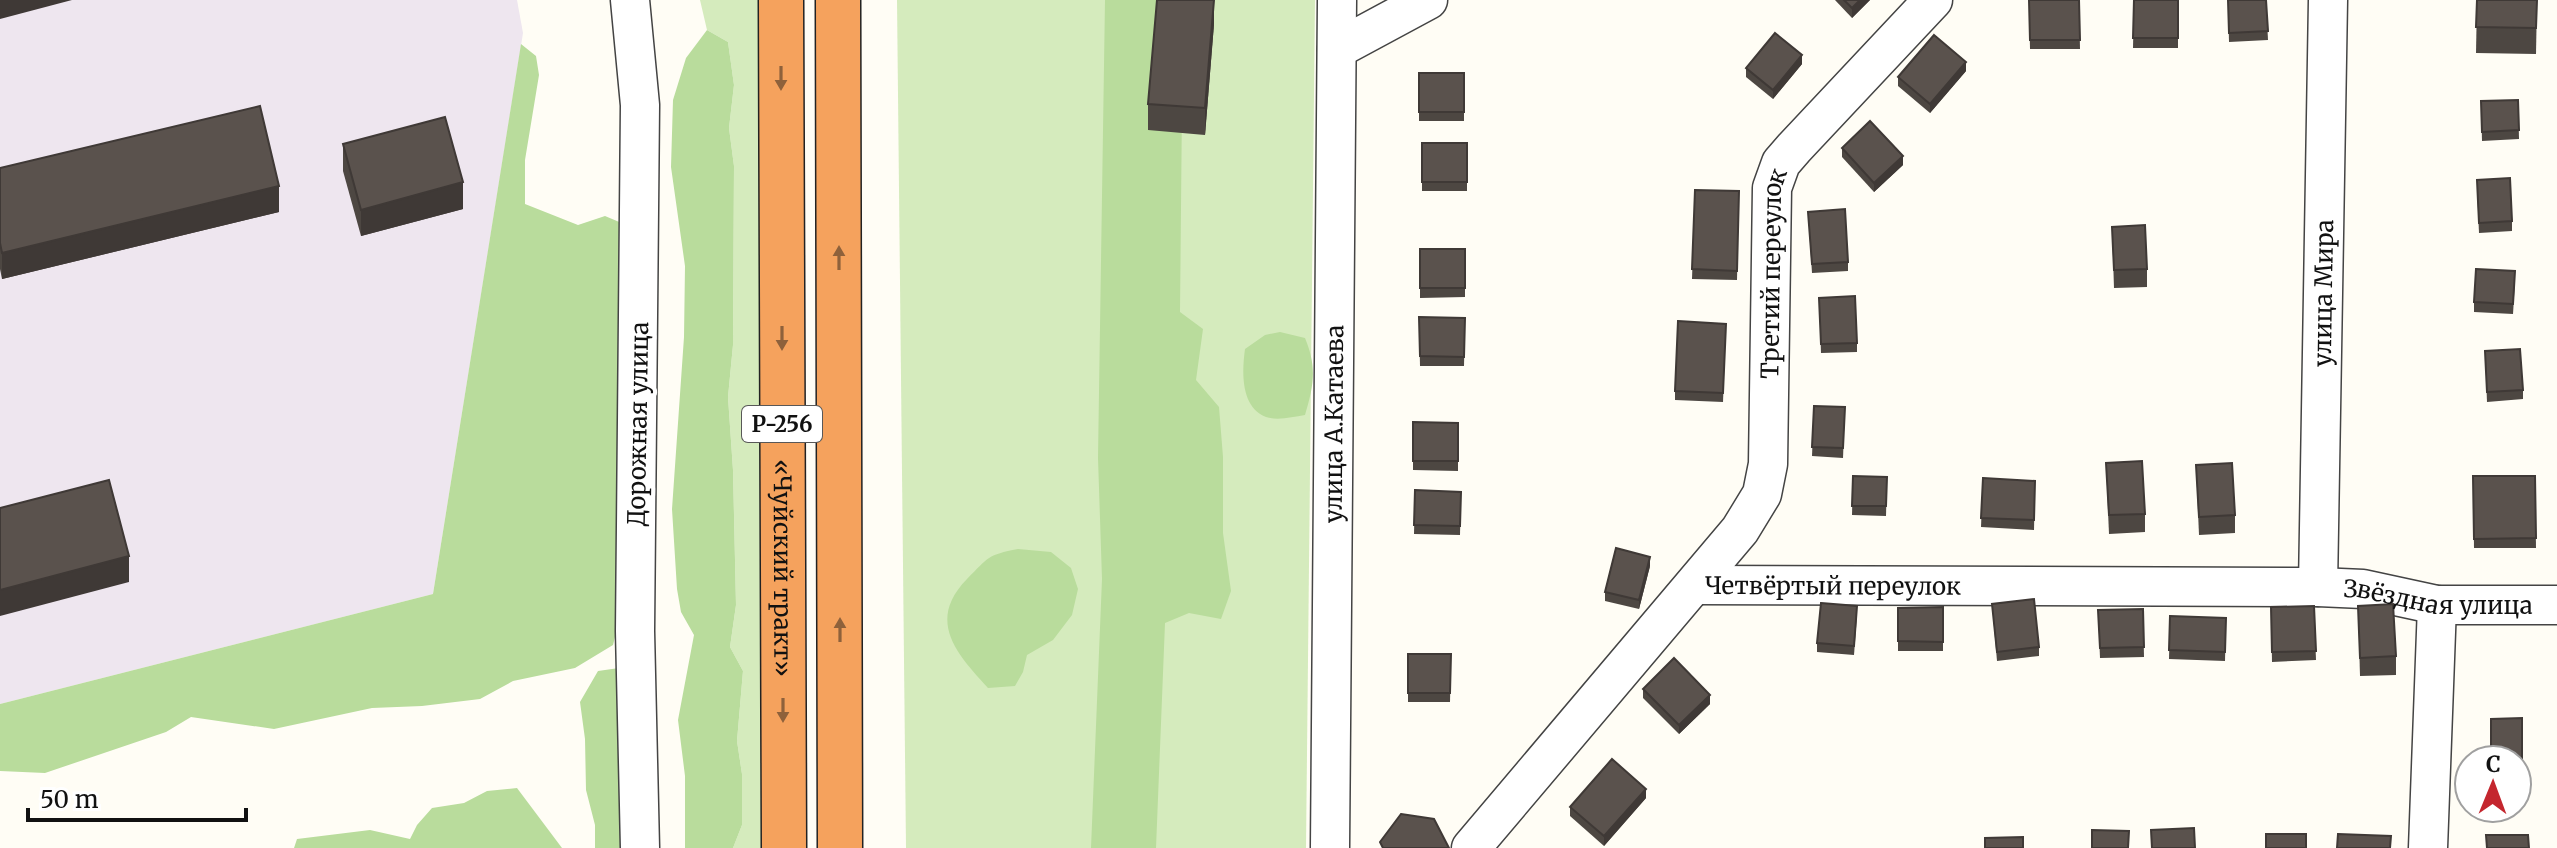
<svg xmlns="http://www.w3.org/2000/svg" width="2557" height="848" font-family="Merriweather,serif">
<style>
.industrial{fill:#eee6ef}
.green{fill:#d5ebbd}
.forest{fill:#b9dc9c}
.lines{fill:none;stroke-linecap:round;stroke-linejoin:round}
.minor-casing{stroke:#444;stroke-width:41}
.highway-casing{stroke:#222;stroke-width:47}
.minor{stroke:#fff;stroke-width:38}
.highway{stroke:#f5a25d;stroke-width:44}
.wall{fill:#4d4742}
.shaded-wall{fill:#3f3936}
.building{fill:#5a524d;stroke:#3f3936;stroke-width:2}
.oneway{fill:#8e613b}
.labels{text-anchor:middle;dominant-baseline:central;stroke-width:8;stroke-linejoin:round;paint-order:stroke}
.shield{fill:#fff;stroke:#585858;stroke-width:2}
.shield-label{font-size:22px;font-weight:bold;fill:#111}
.street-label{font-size:24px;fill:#111;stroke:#fff}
</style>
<rect width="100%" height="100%" fill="#fffdf5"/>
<polygon class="industrial" points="0,0 517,0 523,33 433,594 0,704"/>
<g class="green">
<polygon points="700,0 766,0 768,848 733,848 742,825 742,774 737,741 743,671 730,647 736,605 733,470 728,397 733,345 734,166 729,128 734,85 728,42 707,30"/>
<polygon points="897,0 1315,0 1306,848 906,848"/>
</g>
<g class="forest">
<polygon points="1105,0 1183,0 1180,312 1203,329 1196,380 1219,407 1223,457 1223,533 1231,591 1221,619 1189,613 1165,623 1156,848 1091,848 1102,579 1098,458"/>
<polygon points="707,30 728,42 734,85 729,128 734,166 733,345 728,397 733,470 736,605 730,647 743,671 737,741 742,774 742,825 733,848 685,848 685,776 678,720 694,635 681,612 677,589 672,509 684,337 685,266 671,167 673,100 686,58"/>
<polygon points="521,44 536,56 539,75 525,160 525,204 578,225 605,216 624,224 618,625 613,645 575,668 513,681 480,699 422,706 372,708 274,729 191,717 166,732 45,773 0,771 0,704 433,594"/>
<path d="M1280,332L1305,338C1317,367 1314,385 1305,415C1292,417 1278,421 1266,417C1240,407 1242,371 1245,349L1265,335Z"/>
<path d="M1018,549L1051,552L1071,568L1078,589L1072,615L1053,640L1027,655L1023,672L1015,686L988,688C957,654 926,621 967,579C989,557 987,555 1018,549Z"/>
<polygon points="619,668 622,848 595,848 595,825 586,790 585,739 580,702 598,671"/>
<polygon points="517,788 562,848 294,848 297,839 370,830 410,839 417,825 432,808 464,803 487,791"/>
</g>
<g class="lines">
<g class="minor-casing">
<g id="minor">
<polyline points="630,0 640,105 635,631 640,848"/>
<polyline points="1337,49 1428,0"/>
<path id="s1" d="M1695,585L2318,587L2363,589L2437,605H2557"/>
<path id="s2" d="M2318,587L2328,0"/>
<path id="s3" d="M1330,848L1337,0"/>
<path id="s4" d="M1471,848L1740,530L1762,494L1768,464L1772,188L1781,163L1794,148L1933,0"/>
<polyline points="2428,848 2437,605"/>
</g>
</g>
<g class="highway-casing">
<g id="highway">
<path id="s5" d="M781,0L784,848"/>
<polyline points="838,0 840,848"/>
</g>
</g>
<use href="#minor" class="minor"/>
<use href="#highway" class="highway"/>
</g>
<g class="wall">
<polygon points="1835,0 1870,0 1852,18"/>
<polygon points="2029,0 2079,0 2080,49 2030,49"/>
<polygon points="2134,0 2178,0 2178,48 2133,48"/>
<polygon points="2228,0 2266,0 2268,40 2229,42"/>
<polygon points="2477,0 2537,0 2536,54 2476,53"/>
<polygon points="1214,24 1205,135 1148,130 1148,104"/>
<polygon points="1802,64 1773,99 1746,77 1746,68"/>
<polygon points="1966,71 1930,113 1898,86 1898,77"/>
<rect x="1419" y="73" width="45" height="48"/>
<polygon points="2518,100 2519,139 2482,141 2481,101"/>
<rect x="1422" y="143" width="45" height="48"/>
<polygon points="343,144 463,209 361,236 343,171"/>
<polygon points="1842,148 1903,165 1874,192 1842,157"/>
<polygon points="0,168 279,212 2,279 0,269"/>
<polygon points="2477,189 2512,221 2512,231 2479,233"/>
<polygon points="1695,190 1739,191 1737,280 1692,279"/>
<polygon points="1808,212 1848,262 1848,271 1812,273"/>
<polygon points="2112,227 2147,269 2147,287 2114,288"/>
<polygon points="1420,249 1465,249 1465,297 1420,298"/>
<polygon points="2515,280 2513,314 2474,312 2474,302"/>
<polygon points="1819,298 1857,343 1857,352 1821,353"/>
<polygon points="1419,317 1465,318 1464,366 1420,366"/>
<polygon points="1726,324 1723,402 1675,400 1675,391"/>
<polygon points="2485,351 2523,390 2523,399 2487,402"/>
<polygon points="1814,406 1845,407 1843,458 1812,456"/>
<polygon points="1413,422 1458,423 1458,471 1413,470"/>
<polygon points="2106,463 2145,514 2145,532 2109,534"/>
<polygon points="2196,465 2235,515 2235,533 2199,535"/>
<polygon points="1853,476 1887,477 1886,516 1852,515"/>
<polygon points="2473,476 2535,476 2536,548 2474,548"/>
<polygon points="1983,478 2035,481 2034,530 1981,527"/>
<polygon points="1415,490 1461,492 1460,535 1414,534"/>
<polygon points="1650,566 1639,609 1605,601 1605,592"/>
<polygon points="1992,604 2039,647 2039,656 1997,661"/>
<polygon points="2314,606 2316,660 2272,662 2271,607"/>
<polygon points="2358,606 2396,656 2396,675 2360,676"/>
<polygon points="1943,607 1943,651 1898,651 1898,608"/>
<polygon points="2143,609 2144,657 2100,658 2098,610"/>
<polygon points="1857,615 1854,655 1817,652 1817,643"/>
<polygon points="2170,616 2226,618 2225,661 2169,659"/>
<polygon points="1408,654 1451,654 1450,702 1408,702"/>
<polygon points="1643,689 1710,704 1679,734 1643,698"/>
<polygon points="2522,718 2522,780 2517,780 2517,760"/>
<polygon points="1646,798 1604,846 1570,816 1570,807"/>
</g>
<g class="shaded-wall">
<polygon points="0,0 72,0 0,19"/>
<polygon points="1214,0 1214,24 1205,135 1205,108"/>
<polygon points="1860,0 1870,0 1852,18 1852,8"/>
<polygon points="1802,55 1802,64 1773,99 1773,90"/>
<polygon points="1966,62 1966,71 1930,113 1930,104"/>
<polygon points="1903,156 1903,165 1874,192 1874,183"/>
<polygon points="463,182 463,209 361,236 361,210"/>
<polygon points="279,186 279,212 2,279 2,253"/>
<polygon points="129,556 129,582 0,616 0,590"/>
<polygon points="1650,557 1650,566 1639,609 1639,600"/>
<polygon points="1710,695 1710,704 1679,734 1679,725"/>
<polygon points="1646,789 1646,798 1604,846 1604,836"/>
</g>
<g class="building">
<polygon points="1157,0 1214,0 1205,108 1148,104"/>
<polygon points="1844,0 1860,0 1852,8"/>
<polygon points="2029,0 2079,0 2080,40 2030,40"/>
<polygon points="2134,0 2178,0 2178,38 2133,38"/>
<polygon points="2228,0 2266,0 2268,31 2229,33"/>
<polygon points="2477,0 2537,0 2536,28 2476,27"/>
<polygon points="1775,33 1802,55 1773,90 1746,68"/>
<polygon points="1934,35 1966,62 1930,104 1898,77"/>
<rect x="1419" y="73" width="45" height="39"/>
<polygon points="2518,100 2519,130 2482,132 2481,101"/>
<polygon points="260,106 279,186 2,253 0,243 0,168"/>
<polygon points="445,117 463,182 361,210 343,144"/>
<polygon points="1870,121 1903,156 1874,183 1842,148"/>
<rect x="1422" y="143" width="45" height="39"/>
<polygon points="2510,178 2512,221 2479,223 2477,180"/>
<polygon points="1695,190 1739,191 1737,271 1692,269"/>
<polygon points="1845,209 1848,262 1812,264 1808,212"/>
<polygon points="2145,225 2147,269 2114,270 2112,227"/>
<rect x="1420" y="249" width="45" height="39"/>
<polygon points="2476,269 2515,271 2513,304 2474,302"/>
<polygon points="1855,296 1857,343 1821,344 1819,298"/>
<polygon points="1419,317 1465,318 1464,357 1420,356"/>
<polygon points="1678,321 1726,324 1723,393 1675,391"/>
<polygon points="2520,349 2523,390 2487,392 2485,351"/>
<polygon points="1814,406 1845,407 1843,448 1812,447"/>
<polygon points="1413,422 1458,423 1458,461 1413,461"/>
<polygon points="2142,461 2145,514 2109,515 2106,463"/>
<polygon points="2232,463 2235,515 2199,517 2196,465"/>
<polygon points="1853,476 1887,477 1886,506 1852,506"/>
<polygon points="2473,476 2535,476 2536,538 2474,539"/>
<polygon points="1983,478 2035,481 2034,520 1981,518"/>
<polygon points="109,480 129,556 0,590 0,508"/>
<polygon points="1415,490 1461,492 1460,526 1414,525"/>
<polygon points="1616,548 1650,557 1639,600 1605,592"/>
<polygon points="2034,599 2039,647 1997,652 1992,604"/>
<polygon points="1821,603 1857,606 1854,646 1817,643"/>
<polygon points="2393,604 2396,656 2360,658 2358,606"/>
<polygon points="2314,606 2316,651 2272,652 2271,607"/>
<polygon points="1943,607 1943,642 1898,641 1898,608"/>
<polygon points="2143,609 2144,647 2100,648 2098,610"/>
<polygon points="2170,616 2226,618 2225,652 2169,650"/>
<polygon points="1408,654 1451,654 1450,693 1408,693"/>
<polygon points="1674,658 1710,695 1679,725 1643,689"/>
<polygon points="2522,718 2522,771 2517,771 2517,760 2491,760 2491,719"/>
<polygon points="1612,759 1646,789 1604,836 1570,807"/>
<polygon points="1401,814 1434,819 1449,848 1383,848 1380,842"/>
<polygon points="2194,828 2195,848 2152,848 2151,830"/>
<polygon points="2092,830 2129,831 2128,848 2092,848"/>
<rect x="2266" y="834" width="40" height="14"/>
<polygon points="2338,834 2391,836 2390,848 2337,848"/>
<polygon points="2486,835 2528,835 2529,848 2487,848"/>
<polygon points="2023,837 2023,848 1985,848 1985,838"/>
</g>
<defs><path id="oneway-solid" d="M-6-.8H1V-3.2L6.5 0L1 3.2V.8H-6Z" transform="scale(2)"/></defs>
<g class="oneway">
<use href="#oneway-solid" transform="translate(781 78) rotate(90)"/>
<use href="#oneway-solid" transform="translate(839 258) rotate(-90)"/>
<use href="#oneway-solid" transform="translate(782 338) rotate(90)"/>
<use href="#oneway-solid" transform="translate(840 630) rotate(-90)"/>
<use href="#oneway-solid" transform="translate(783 710) rotate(90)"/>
</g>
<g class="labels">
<rect class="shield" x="742" y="406" width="80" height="36" rx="6"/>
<g class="shield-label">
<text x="782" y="424">Р-256</text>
</g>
<g class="street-label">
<text stroke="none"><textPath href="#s4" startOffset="680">Третий переулок</textPath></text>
<text stroke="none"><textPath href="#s2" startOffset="294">улица Мира</textPath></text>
<text transform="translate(638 424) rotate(-89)">Дорожная улица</text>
<text stroke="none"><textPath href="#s3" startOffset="424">улица А.Катаева</textPath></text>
<text stroke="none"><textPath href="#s5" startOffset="568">«Чуйский тракт»</textPath></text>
<text stroke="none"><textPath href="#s1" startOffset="138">Четвёртый переулок</textPath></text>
<text stroke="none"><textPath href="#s1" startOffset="744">Звёздная улица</textPath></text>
</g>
</g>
<g transform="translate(2493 784) rotate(1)"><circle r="38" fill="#ffffff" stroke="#a0a0a0" stroke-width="2"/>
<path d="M0-6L14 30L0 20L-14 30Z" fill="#c4262e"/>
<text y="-12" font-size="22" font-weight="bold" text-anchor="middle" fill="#111111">С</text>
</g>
<path d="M28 808v12h218v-12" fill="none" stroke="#111111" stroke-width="4"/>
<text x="40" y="808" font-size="24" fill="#111111" stroke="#ffffff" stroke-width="6" paint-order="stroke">50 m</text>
</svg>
